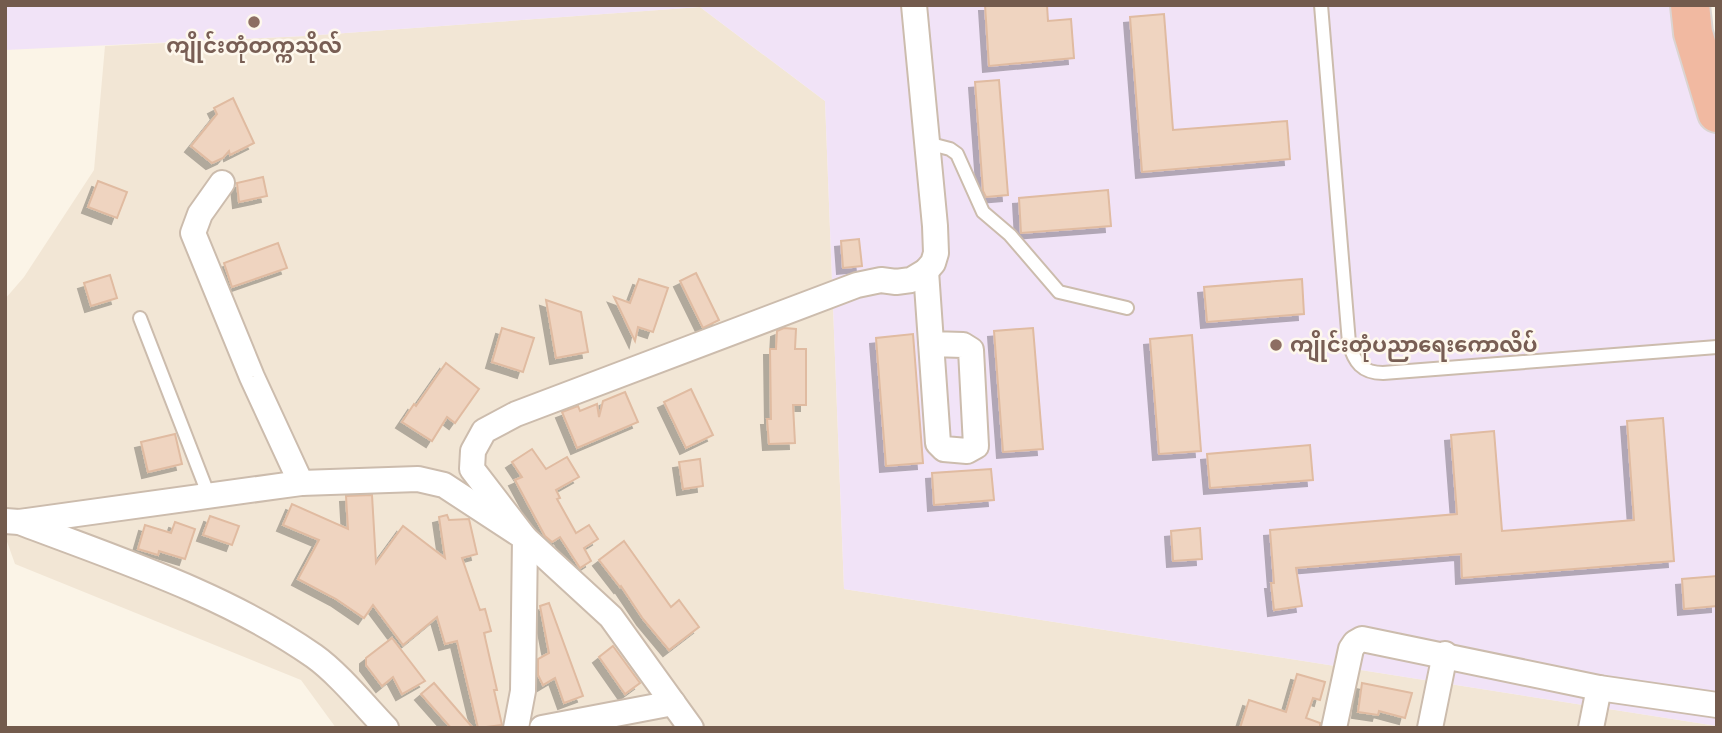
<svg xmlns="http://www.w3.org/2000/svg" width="1722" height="733" font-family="Jost,'Noto Sans Myanmar',sans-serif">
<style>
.residential{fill:#f2e6d5}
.education{fill:#f1e3f7}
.building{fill:#efd4c0;stroke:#e0bba1;stroke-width:2;filter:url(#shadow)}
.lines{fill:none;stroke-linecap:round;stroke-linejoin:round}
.lane-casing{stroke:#ccbcad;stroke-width:16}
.street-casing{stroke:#ccbcad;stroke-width:28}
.highway-casing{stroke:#dbd4d1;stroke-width:42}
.lane{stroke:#fff;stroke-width:12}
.street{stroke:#fff;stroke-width:24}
.highway{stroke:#f1b9a1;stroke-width:38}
.education-dot{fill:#8d6e63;stroke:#fef8ed;stroke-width:2.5}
.labels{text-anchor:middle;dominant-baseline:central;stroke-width:5;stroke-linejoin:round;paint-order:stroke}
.education-label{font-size:21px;font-weight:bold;fill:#785e54;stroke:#fef8ed}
</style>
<defs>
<filter id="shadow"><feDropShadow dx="-6" dy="6" stdDeviation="0" flood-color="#0004"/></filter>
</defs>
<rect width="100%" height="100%" fill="#fbf4e7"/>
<polygon class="residential" points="700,7 825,101 844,589 1717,726 1717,728 336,728 301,680 15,564 5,536 5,299 24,277 94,170 105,46 305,36"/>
<polygon class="education" points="5,5 1696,5 1717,70 1717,726 844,589 825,101 700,7 305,36 5,50"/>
<g class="building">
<polygon points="985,5 1047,5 1048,21 1071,19 1074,58 989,66"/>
<polygon points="1164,14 1173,130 1287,121 1290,159 1142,172 1130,17"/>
<polygon points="999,80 1008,195 986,197 983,191 975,82"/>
<polygon points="233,98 254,143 230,155 229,151 223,158 212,163 191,146 217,114 214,108"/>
<polygon points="263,177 267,196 239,202 237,183"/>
<polygon points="98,181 127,192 117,218 88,207"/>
<polygon points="1108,190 1111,226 1021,233 1019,198"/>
<polygon points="859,239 862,266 843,268 841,241"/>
<polygon points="278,243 287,268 232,287 224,263"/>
<polygon points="696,273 719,320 703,328 680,281"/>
<polygon points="110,275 117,298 91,306 84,283"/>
<polygon points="639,279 668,288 653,332 638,327 635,341 614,297 630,303"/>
<polygon points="1302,279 1304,314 1207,322 1204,287"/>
<polygon points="546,300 581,312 588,352 556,358"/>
<polygon points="502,328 534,338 523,372 492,362"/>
<polygon points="784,328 796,329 795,349 806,349 806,405 793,405 795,443 769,444 767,419 771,419 770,349 776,349 777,331"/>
<polygon points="1033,328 1043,449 1003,452 994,331"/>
<polygon points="913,334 923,463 886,466 876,338"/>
<polygon points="1192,335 1201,451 1159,454 1150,339"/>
<polygon points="446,363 479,389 455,423 447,417 432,441 402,422 414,404 416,406"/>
<polygon points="691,389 713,435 686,448 664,402"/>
<polygon points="625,392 638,422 577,448 562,412 578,406 580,411 597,404 599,417 603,401"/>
<polygon points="1663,418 1674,561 1462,578 1461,554 1296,568 1302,606 1274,610 1271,583 1274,583 1270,530 1457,514 1451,435 1494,431 1502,531 1634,520 1627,421"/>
<polygon points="175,434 182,464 148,472 141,442"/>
<polygon points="1310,445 1313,480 1210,488 1207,454"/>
<polygon points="532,449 546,469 567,457 579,477 556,490 560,498 557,499 576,533 589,525 598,539 584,548 591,561 580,568 560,537 552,542 545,536 515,480 522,477 512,462"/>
<polygon points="700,459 703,486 683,489 679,462"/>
<polygon points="991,469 994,500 934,505 932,473"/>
<polygon points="372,495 376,563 403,526 445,558 439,517 447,515 449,520 469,519 477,554 462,558 480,610 485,609 491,631 484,633 497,690 494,690 502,725 478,728 457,641 445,644 437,617 403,645 373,605 364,618 336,599 298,579 319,540 283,525 292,504 348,529 346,496"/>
<polygon points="210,516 239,526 232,545 203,535"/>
<polygon points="175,522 195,529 185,559 159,551 158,555 138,549 145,525 171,533"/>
<polygon points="1200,528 1202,559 1173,561 1171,531"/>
<polygon points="624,541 671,607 679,600 699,627 669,650 643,619 621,586 620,587 599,560"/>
<polygon points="1717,576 1717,606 1684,609 1682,579"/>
<polygon points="549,603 583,696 564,703 555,678 543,685 538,675 538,659 549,653 540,606"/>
<polygon points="392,638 425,681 402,694 393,677 382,686 366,665 366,658"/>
<polygon points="613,646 640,683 625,694 599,657"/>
<polygon points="1297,674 1325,682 1320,700 1313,698 1306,718 1320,723 1320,728 1240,728 1249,700 1286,712"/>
<polygon points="434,683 473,728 451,728 421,694"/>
<polygon points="1362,683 1412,693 1405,718 1379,711 1378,715 1358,712"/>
</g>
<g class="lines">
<g class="lane-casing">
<g id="lane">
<path d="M1321,5L1349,343C1354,362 1362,373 1383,373L1717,347"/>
<polyline points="927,143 950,149 957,154 983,212 1010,235 1059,292 1127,308"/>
<polyline points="140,318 209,496"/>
</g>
</g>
<g class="street-casing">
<g id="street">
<polyline points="222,183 200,214 193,233 252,377 301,483"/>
<polyline points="926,271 938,443 944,449 967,451 976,446 971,350 963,345 931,344"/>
<polyline points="5,521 19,522 301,483 418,479 444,485 525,538 611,617 691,728"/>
<path d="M22,523C122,561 227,595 314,656C338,673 365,706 386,728"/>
<polyline points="516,728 523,691 525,538 472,469 473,451 484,431 516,414 857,285 881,280 896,282 911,280 926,271 933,263 936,253 935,226 914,5"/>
<polyline points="542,728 673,703"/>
<polyline points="1334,728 1351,649 1355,643 1362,639 1599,688 1717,705"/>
<polyline points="1430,728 1445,654"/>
<polyline points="1591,728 1599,688"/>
</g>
</g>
<g class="highway-casing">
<polyline id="highway" points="1690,5 1693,33 1717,113"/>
</g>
<use href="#lane" class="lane"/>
<use href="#street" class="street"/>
<use href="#highway" class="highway"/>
</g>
<g class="education-dot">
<circle cx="254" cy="22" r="7"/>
<circle cx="1276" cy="345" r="7"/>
</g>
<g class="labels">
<g class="education-label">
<text x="254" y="46">ကျိုင်းတုံတက္ကသိုလ်</text>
<text x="1290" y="345" text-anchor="start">ကျိုင်းတုံပညာရေးကောလိပ်</text>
</g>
</g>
<rect width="1722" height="733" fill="none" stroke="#735b4d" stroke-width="14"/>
</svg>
